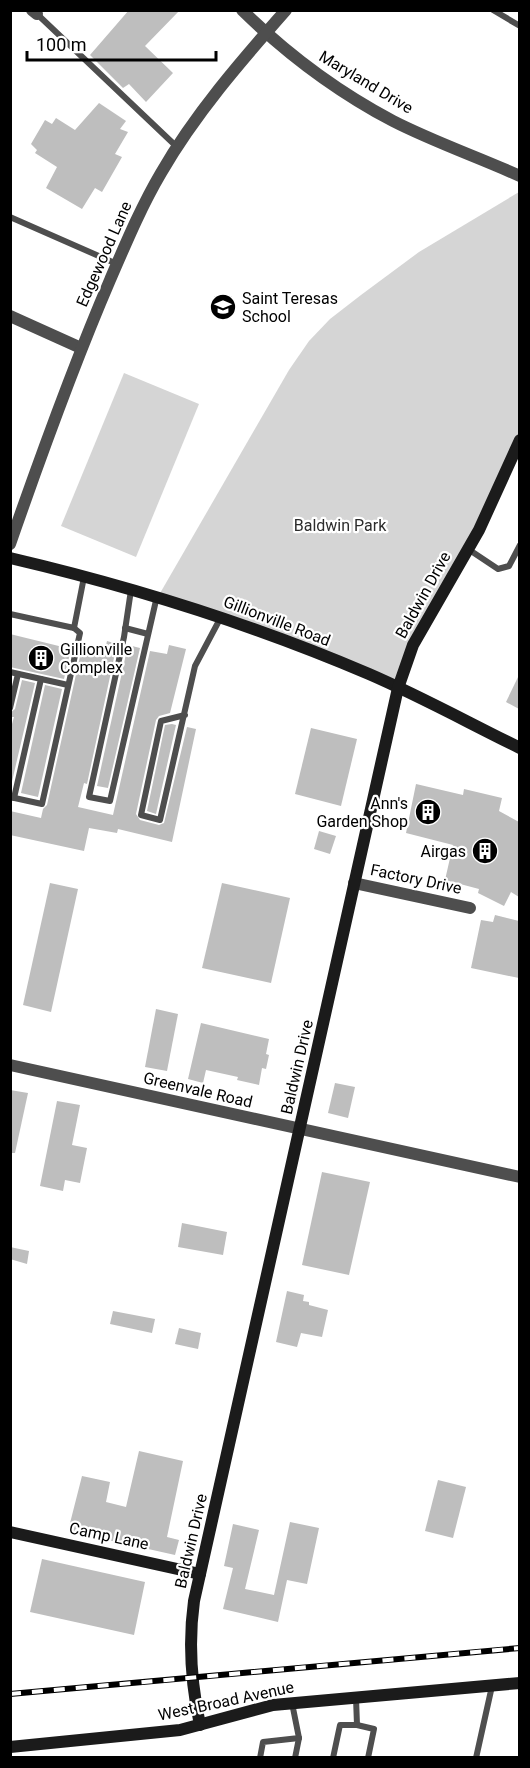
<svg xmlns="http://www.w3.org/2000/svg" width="530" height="1768" font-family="Roboto,sans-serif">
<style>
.green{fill:#d5d5d5}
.building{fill:#bebebe}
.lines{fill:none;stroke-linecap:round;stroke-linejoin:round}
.lane{stroke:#4e4e4e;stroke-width:6}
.street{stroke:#4e4e4e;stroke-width:12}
.secondary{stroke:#1b1b1b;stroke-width:12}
.rail-casing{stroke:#000;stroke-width:6}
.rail{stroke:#fff;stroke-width:4;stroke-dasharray:11;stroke-linecap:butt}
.labels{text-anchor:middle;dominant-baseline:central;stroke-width:4.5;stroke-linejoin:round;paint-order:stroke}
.street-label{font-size:16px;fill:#000;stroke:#fff}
.poi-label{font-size:16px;fill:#000;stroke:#fff;text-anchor:start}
.park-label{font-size:16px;fill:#2c2c2c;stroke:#fff}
</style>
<rect width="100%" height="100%" fill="#fff"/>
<g class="green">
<polygon points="519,192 519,437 397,686 159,595 289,370 309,341 330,319 361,295 419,252"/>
<polygon points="124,373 199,404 136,557 61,526"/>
</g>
<g class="building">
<polygon points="129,10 180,10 145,46 173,73 146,102 129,84 123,88 90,55"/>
<polygon points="99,103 126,121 120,129 128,132 115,154 122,157 102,192 95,188 82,209 46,188 57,167 35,153 37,150 31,144 45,120 52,124 56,118 75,130"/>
<polygon points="10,634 71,649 64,679 10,667"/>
<polygon points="107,641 117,644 87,784 84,783 78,807 113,815 150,651 167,654 169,645 186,649 170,713 159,716 156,720 136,814 140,820 159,825 164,823 187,727 196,729 172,842 118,829 117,833 89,828 84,851 10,835 10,811 41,818 43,809 47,805 81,652 103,657"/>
<polygon points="128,645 140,648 108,788 97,786"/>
<polygon points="519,675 519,709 506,702"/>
<polygon points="22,680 35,683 10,790 10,731 14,717 10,717 10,713 15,709"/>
<polygon points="45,685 62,689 38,797 21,793"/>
<polygon points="172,724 176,725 156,814 147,811 165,725"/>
<polygon points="311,728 357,739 341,806 295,794"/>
<polygon points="416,784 463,795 464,789 502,798 499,811 519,822 519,897 511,892 504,906 478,893 479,889 445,880 453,845 406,833"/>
<polygon points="319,831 336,836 330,854 314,849"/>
<polygon points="50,883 78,889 51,1012 23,1005"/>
<polygon points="222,883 290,898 271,983 202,968"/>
<polygon points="495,915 519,921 519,978 471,968 481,920 493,922"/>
<polygon points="156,1009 178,1014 167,1071 145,1067"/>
<polygon points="201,1023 269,1039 266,1054 269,1055 266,1069 262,1068 259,1085 237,1080 238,1077 206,1070 203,1083 188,1079"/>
<polygon points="335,1083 355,1087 348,1118 328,1113"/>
<polygon points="10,1090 28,1093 15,1153 10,1153"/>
<polygon points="57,1101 80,1105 72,1145 87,1148 80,1183 65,1180 63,1191 40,1186"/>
<polygon points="322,1172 370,1182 349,1275 302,1265"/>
<polygon points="182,1223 227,1232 223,1255 178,1247"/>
<polygon points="10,1247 29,1251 27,1264 10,1259"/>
<polygon points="287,1291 304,1295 303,1301 309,1302 309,1305 328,1310 322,1337 301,1333 297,1347 276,1342"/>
<polygon points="113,1311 155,1319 152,1333 110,1324"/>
<polygon points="179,1328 201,1333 198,1349 175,1344"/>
<polygon points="139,1451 183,1461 167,1537 179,1540 175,1555 68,1531 82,1476 110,1482 106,1502 126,1507"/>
<polygon points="438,1480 466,1487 453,1538 425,1531"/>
<polygon points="290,1522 319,1528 307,1584 287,1580 278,1622 223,1609 233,1568 224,1566 233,1524 259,1530 245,1589 274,1595"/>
<polygon points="42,1559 145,1582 134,1635 30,1612"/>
</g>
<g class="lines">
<g class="lane">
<polyline points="493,10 520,26"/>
<polyline points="37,14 177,147"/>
<polyline points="10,217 117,264"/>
<polyline points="468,549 498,569 509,566 520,545"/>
<polyline points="131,590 124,637 89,797 110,801 157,596"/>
<polyline points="10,614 74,628 84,577"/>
<polyline points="125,628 148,634"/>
<polyline points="10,672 68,685"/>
<polyline points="10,708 18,674"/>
<polyline points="185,715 161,721 141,815 160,820 195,666 221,617"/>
<polyline points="10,797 42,804 80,633 74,628"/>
<polyline points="14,798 41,679"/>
<polyline points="356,1698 357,1725"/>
<polyline points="260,1758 263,1742 299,1738 292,1703"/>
<polyline points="295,1758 299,1738"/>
<polyline points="333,1758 340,1725 357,1725 374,1729 368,1758"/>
<polyline points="476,1758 492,1686"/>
</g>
<g class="street">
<polyline points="32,10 37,14"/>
<path d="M242,10C287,54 338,92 393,121C434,142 478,157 520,176"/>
<polyline points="10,316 81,348"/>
<path d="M10,544C41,455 73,366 110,280C126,243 141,207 161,173C195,114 241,61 286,10"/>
<polyline points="354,883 470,908"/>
<polyline points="10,1065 520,1177"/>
</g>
<g class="secondary">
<path d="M10,558C134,587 252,624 369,674C420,696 469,723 520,748"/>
<polyline points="10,1532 200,1574"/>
<path d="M200,1725C191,1683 188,1644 194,1601L398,688L413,645L479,530L520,440"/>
<polyline points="10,1747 180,1730 273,1705 520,1683"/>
</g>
<g class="rail-casing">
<polyline id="rail" points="10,1694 520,1648"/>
</g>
<use href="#rail" class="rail"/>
</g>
<defs>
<g id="school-disc" transform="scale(1.35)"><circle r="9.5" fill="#000" stroke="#fff"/><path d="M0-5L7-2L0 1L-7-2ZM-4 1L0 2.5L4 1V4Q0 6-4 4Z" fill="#fff"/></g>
<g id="building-disc" transform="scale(1.35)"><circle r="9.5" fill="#000" stroke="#fff"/><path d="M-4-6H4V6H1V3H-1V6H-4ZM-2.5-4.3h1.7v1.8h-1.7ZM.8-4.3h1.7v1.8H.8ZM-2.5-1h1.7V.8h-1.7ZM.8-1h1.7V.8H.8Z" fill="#fff"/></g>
</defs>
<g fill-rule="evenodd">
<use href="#school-disc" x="223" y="307"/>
<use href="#building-disc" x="41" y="658"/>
<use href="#building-disc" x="428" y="812"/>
<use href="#building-disc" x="485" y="851"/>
</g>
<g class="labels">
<g class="street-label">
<text transform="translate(366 82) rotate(31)">Maryland Drive</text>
<text transform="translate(104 254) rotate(-66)">Edgewood Lane</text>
<text transform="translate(423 595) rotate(-61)">Baldwin Drive</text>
<text transform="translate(277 621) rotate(21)">Gillionville Road</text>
<text transform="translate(416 879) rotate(12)">Factory Drive</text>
<text transform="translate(297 1067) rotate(-77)">Baldwin Drive</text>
<text transform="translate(198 1090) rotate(13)">Greenvale Road</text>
<text transform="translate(109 1536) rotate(12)">Camp Lane</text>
<text transform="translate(191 1541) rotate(-77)">Baldwin Drive</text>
<text transform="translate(226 1701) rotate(-12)">West Broad Avenue</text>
</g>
<g class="poi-label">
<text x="242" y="298">Saint Teresas<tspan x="242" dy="18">School</tspan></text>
<text x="60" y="649">Gillionville<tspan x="60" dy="18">Complex</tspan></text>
<text x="408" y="803" text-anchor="end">Ann's<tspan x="408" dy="18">Garden Shop</tspan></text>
<text x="466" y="851" text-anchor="end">Airgas</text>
</g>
<g class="park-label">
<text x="340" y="525">Baldwin Park</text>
</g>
</g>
<rect width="530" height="1768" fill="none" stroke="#000000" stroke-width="24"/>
<path d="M27 51v9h189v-9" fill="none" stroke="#000000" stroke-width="3"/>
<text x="36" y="51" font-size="18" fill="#000000" stroke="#ffffff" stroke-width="4.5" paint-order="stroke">100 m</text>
</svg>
